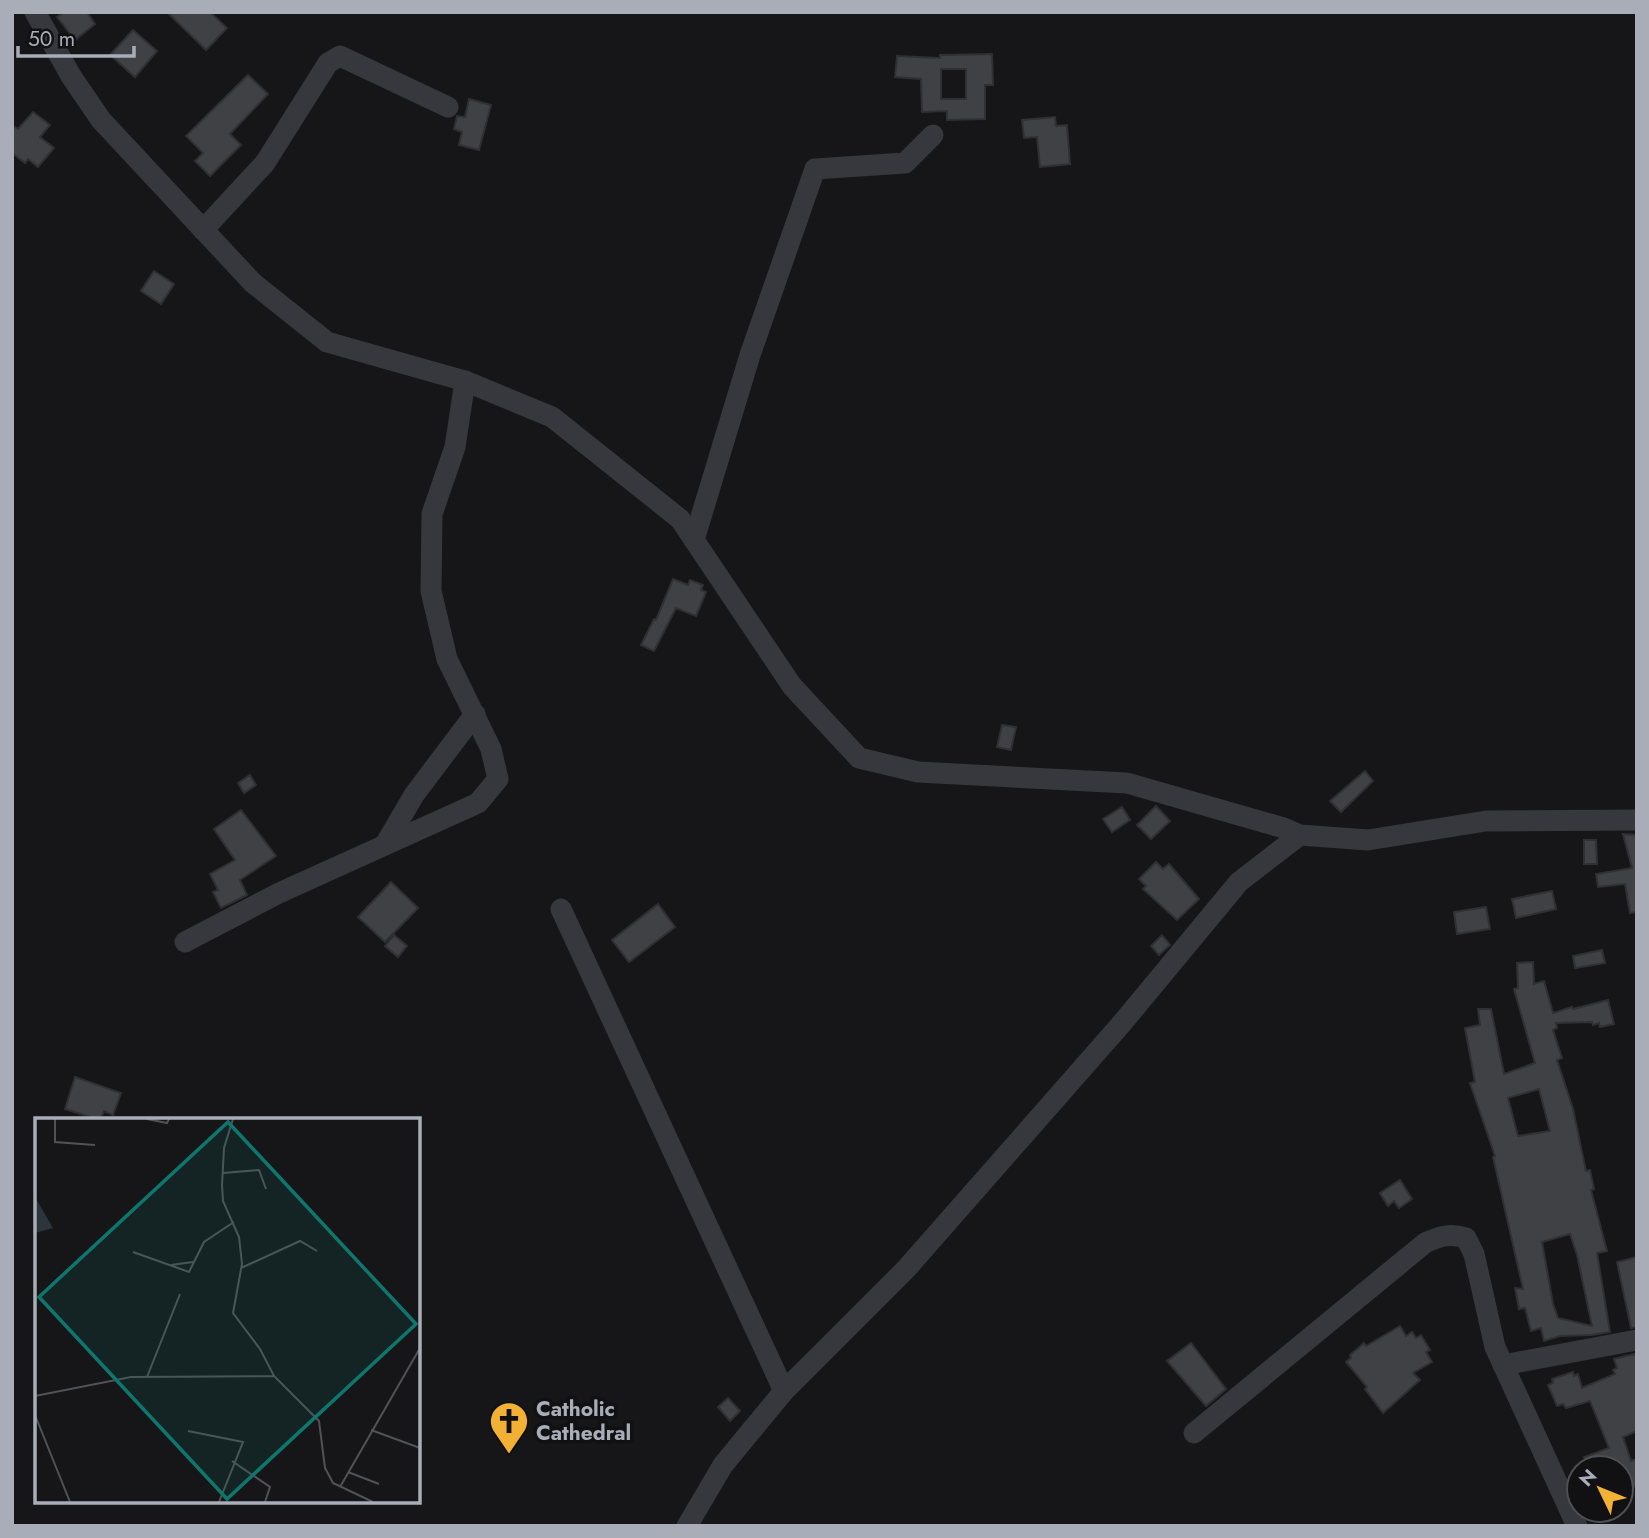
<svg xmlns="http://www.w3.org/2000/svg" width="1649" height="1538" font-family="Jost,sans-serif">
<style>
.building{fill:#404145;stroke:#303034;stroke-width:2;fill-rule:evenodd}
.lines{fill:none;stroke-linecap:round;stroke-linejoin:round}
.minor{stroke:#37383d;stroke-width:21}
.labels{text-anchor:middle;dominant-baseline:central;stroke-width:7;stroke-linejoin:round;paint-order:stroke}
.poi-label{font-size:21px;font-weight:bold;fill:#a8adb8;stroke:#111113;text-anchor:start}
.inset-road{fill:none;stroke:#505258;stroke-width:2}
.view{fill:#0f766e;fill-opacity:0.15;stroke:#0f766e;stroke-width:3.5}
.inset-edge{fill:none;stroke:#a8adb8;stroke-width:3.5}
</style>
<rect width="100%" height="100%" fill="#161618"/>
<g class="building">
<polygon points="64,12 87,12 95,24 75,40 57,17"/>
<polygon points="167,12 210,12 227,28 206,50"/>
<polygon points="133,30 157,51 135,77 110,55"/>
<path d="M992,54L993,85H985V119L947,120V111L922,112L921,79L895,77L897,56L940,58V55ZM941,69H966V99H941Z"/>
<polygon points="248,75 268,94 230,134 241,145 210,176 195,161 203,153 186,136"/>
<polygon points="469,99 491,105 479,150 459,145 462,132 454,129 457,116 465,117"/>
<polygon points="33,112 50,125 40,137 54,148 38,167 28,159 25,163 12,153 12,125 18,129"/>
<polygon points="1055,117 1056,126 1067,125 1070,164 1040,167 1037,137 1024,138 1022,120"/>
<polygon points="154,271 174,284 161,304 141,291"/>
<polygon points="673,579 688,585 690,580 703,585 701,590 706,592 696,616 676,608 654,651 641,645 654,619 656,620"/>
<polygon points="1002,725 1016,727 1011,750 997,747"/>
<polygon points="1365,771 1373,781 1341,812 1330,801"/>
<polygon points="250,775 256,785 244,793 238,783"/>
<polygon points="1156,806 1170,821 1151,839 1137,825"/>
<polygon points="1122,807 1130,820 1112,832 1103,819"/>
<polygon points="241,810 276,856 240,880 247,895 221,908 213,892 218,890 210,874 235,860 214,829"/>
<polygon points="1623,834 1637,835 1637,912 1630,913 1625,884 1598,887 1596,874 1632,868"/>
<polygon points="1584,840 1596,840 1597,864 1584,864"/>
<polygon points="1156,862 1163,869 1169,864 1199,899 1177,920 1143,889 1146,886 1139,879"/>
<polygon points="391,882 418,908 385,942 358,917"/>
<polygon points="1552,891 1556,909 1516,918 1512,899"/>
<polygon points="658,904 675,927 629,962 612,940"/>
<polygon points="1486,907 1490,929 1457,934 1454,912"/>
<polygon points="394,935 407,946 398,957 385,946"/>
<polygon points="1162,935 1170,945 1159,955 1151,946"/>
<polygon points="1602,950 1605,963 1575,968 1573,956"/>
<path d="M1533,962L1534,984L1544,981L1553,1013L1572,1007L1573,1009L1608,1000L1614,1024L1600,1027L1599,1023L1593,1025L1592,1022L1556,1023L1557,1028L1553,1030L1562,1058L1557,1060L1573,1109L1586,1171L1590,1170L1594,1189L1591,1190L1607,1251L1597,1253L1610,1332L1592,1335L1560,1336L1544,1341L1541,1328L1531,1331L1525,1308L1519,1309L1515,1288L1523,1289L1493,1157L1495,1156L1470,1083L1475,1082L1465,1028L1480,1025L1478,1009H1491L1504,1074L1535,1063L1514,989L1518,988L1517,963ZM1539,1089L1550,1131L1518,1136L1508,1098ZM1570,1234L1577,1255L1592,1326L1558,1318L1553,1304L1542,1242Z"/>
<polygon points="75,1077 121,1093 113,1115 104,1111 100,1120 65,1109"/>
<polygon points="1400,1180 1412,1199 1399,1208 1394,1201 1388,1206 1380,1193"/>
<polygon points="1637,1257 1637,1327 1631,1328 1617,1262"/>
<polygon points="1400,1326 1406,1336 1412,1332 1416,1338 1421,1335 1430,1350 1426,1352 1432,1362 1413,1373 1420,1380 1383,1413 1365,1389 1367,1387 1346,1362 1351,1358 1350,1355 1364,1343 1366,1346"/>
<polygon points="1191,1343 1226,1389 1206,1406 1167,1361"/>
<polygon points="1635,1354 1637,1359 1637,1431 1623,1437 1631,1461 1637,1459 1637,1486 1621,1492 1621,1468 1588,1468 1584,1457 1609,1448 1590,1401 1566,1408 1563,1404 1557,1406 1548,1385 1553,1383 1552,1379 1573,1372 1574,1376 1578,1374 1582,1388 1615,1374 1613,1370 1617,1368 1614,1359"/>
<polygon points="728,1398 740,1411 730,1421 718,1407"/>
</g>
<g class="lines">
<g class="minor">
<polyline points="35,12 71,76 101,120 253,283 327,342 465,381 552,417 680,519 792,686 859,758 918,772 1127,783 1284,828 1300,835 1368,840 1486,821 1637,820"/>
<polyline points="203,230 265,163 328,63 340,56 448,107"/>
<polyline points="694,540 750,355 815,169 905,163 933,135"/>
<polyline points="386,843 414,795 475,714"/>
<polyline points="561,909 784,1391"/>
<polyline points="185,942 279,893 478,803 498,779 491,749 447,659 431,591 432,514 455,447 465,381"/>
<polyline points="1503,1365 1637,1340"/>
<path d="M1194,1433L1425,1243C1440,1236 1450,1233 1466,1238L1474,1254L1495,1347L1577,1526"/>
<polyline points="687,1526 723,1465 784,1391 907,1268 1123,1022 1239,882 1300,835"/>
</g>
</g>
<defs>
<g id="church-pin" transform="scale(2.0125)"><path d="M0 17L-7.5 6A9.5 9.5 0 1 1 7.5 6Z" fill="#f2b134" stroke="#111113"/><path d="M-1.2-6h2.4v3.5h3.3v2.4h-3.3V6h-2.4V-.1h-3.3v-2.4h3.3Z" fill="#111"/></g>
</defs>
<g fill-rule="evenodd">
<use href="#church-pin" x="509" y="1421"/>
</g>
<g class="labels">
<g class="poi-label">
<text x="536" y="1409">Catholic<tspan x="536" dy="24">Cathedral</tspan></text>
</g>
</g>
<g transform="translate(35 1118)">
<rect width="385" height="385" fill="#161618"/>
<path d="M0,79L18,110L0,115Z" fill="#2c353c"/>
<path class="inset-road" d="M20,1V24L60,27M112,1L132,5L134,1M198,1L189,30L187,67L188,83L204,119L207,146L198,195L225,231L239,258L284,303L290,350L298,365L338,384M188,55L224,52L231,71M98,134L154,154L169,124L199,104M136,147L158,144M206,150L265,123L282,133M112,259L145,176M0,278L96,259L239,258M0,297L35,384M336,312L385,330M153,313L208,324L184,384M197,343L235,369L230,384M313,354L344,366M305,369L385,230"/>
<path class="view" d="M193,4L381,206L192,381L4,179Z"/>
<rect width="385" height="385" class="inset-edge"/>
</g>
<rect width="1649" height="1538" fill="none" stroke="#a8adb8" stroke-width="28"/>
<g transform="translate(1600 1489) rotate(313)"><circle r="33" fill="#111113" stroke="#4d4f55" stroke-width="2"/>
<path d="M0-5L12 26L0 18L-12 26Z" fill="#f2b134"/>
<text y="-10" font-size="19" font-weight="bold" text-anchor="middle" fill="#a8adb8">N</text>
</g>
<path d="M18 46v10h116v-10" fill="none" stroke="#a8adb8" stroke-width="3.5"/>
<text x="28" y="46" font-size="21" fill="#a8adb8" stroke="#111113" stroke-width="5" paint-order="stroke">50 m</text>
</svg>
